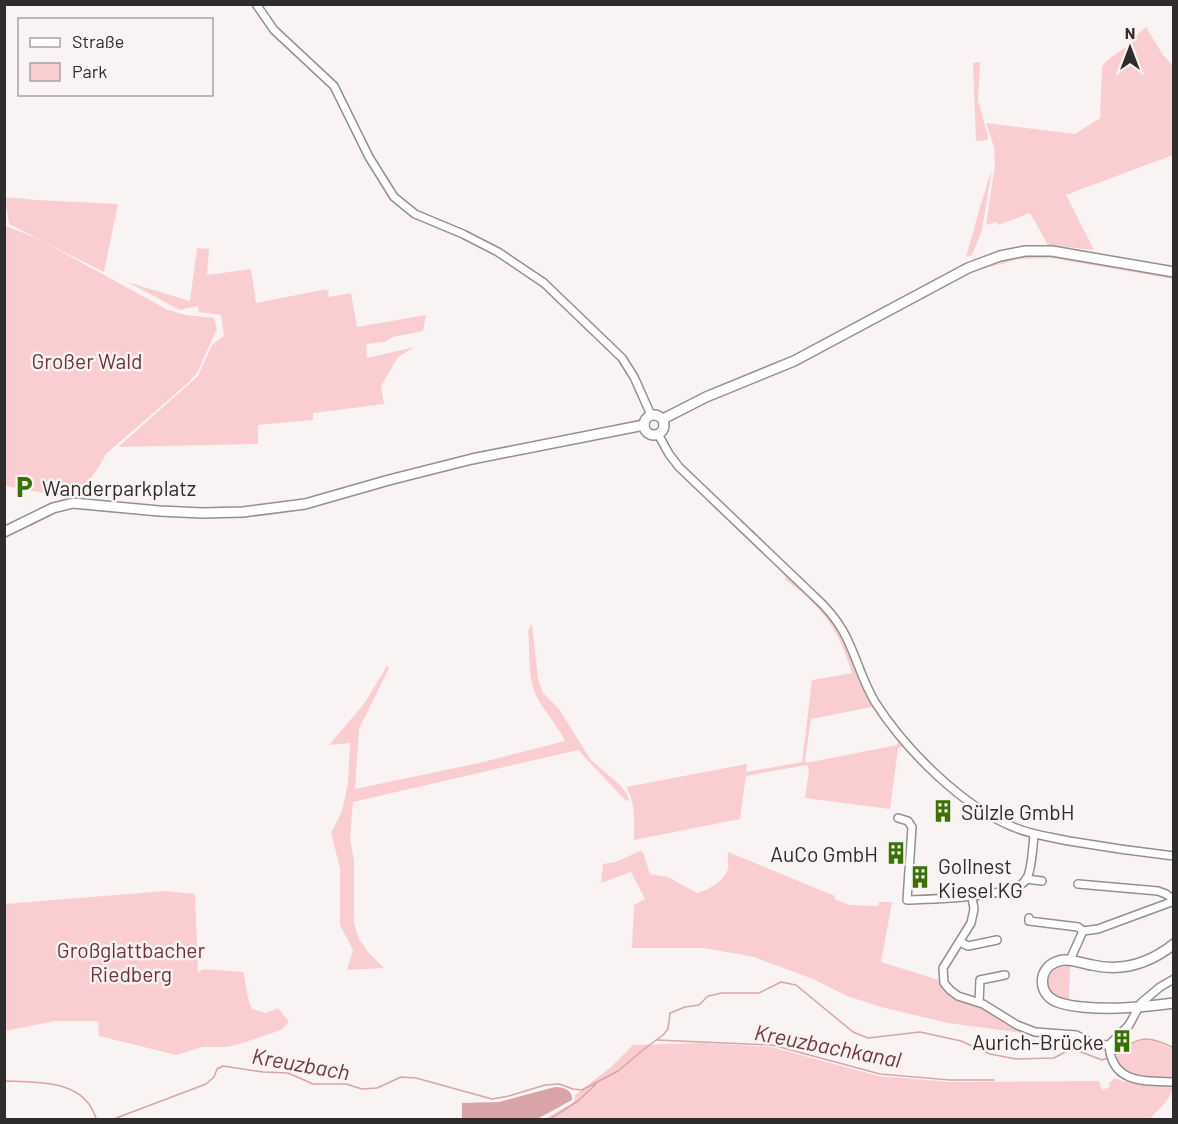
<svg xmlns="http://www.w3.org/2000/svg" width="1178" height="1124" font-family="Barlow,sans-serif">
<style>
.green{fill:#faced1;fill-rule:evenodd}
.water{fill:#d8a4a8}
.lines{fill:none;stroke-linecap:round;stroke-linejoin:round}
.stream{stroke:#d8a4a8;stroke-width:1.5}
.minor-casing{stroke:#949090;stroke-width:10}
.major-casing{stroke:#949090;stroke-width:12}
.minor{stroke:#fff;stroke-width:7}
.major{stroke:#fff;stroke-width:9}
.labels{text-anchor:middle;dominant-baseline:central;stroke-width:5;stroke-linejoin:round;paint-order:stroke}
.park-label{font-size:21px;fill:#73323a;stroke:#f9f3f4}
.poi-label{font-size:21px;fill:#2e2c2c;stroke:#f9f3f4;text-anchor:start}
.water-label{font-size:22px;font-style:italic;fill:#76343d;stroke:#f9f3f4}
</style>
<rect width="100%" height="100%" fill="#f9f3f4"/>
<g class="green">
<polygon points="1146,27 1163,55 1173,66 1173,155 1066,195 1094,250 1048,245 1030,213 998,225 997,222 986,225 995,165 994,147 986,123 1075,134 1100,118 1102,67 1106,61 1133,42 1134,37"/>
<polygon points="980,62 978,100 988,137 987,140 976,141 973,63"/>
<polygon points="992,169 982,230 972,255 966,257 980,207"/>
<polygon points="5,197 36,200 118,204 104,272 44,242 168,310 186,315 214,318 217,329 197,373 188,383 107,453 98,468 76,499 66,499 56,495 5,486 4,225 41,240 9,224"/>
<polygon points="197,248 209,249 207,275 251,269 256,303 327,289 329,297 351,293 357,327 426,315 423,331 393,337 384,342 366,344 367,358 415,347 398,357 381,386 384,404 313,413 313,420 258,425 258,444 118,447 198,376 212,345 224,336 221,315 199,312 198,306 180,310 127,282 190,301"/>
<polygon points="1051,253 1173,274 1173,279 1051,258 1019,259 976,271 975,269 1015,254"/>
<path d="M783,571L820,603L842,632L860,679L906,746L898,748L890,809L805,798L809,770L807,765L746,776L740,819L634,840C634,822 636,803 626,787L747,764L746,772L802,762L812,680L852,673C839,630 821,604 784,579L786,578L782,573ZM872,707L898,741L897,745L806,763L805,760L811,719Z"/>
<path d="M532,624L538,679L543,693L559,709L591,760L620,785L627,794L629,801L625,800L578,750L353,802L350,838L354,861V923L359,939L368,952L384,968L347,970L353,950L340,925V868L331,833L342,811L348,783L350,743L329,745L364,704L387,666L389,668L359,729L355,789L479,763L565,741C557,723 535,702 532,683C528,666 530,647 528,630Z"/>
<path d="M640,851L643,852L650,874L668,877L697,893C708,890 725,881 728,868C729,863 727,858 728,852L835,896L834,899L850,905L878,906L879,902H892L881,962L939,980L948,993L982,1006L1024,1032L1022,1033L948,1023L881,1007L847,996L813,979L754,957L704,948H632L634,905L645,899L631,872L601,883L603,864L616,862Z"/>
<path d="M165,891L195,894L198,972L204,969L243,972C247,985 246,997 252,1009L266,1013L278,1008L289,1022L281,1030L246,1042L228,1047H202L176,1055L99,1036L98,1021H55L5,1031V904Z"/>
<path d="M1070,963L1069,1002L1063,1001L1048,991C1043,969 1051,966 1070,963Z"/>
<path d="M1140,1039H1150L1173,1049V1081C1151,1078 1128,1080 1114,1060L1120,1052Z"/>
<path d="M700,1043L771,1047L879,1076L950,1082L1099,1081L1102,1090L1110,1087L1109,1083L1115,1078L1125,1082L1128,1079L1173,1083C1173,1099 1159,1108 1150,1119L543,1120L571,1104L574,1101L575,1095L611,1067L633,1045Z"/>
</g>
<path class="water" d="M555,1087C563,1087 573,1090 572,1100L537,1119H462V1103L499,1102Z"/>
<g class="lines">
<g class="stream">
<polyline points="657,1040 772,1045 880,1074 950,1080 994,1080"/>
<path d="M1115,1055C1139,1036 1146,1034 1174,1048"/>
<path d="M4,1081C31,1082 71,1080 88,1103C92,1107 94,1114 97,1120"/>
<polyline points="111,1120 206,1084 214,1077 217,1069 223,1066 263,1072 288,1073 313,1084 346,1084 362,1089 377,1088 401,1077 416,1078 492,1099 509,1096 545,1085 559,1084 573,1089 582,1090 618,1071 644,1049 663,1035 668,1029 670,1013 685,1007 699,1005 708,996 722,993 759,993 781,982 796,985 853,1032 868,1038 920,1032 961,1041 990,1054 1016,1059 1054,1058 1067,1051 1076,1050 1102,1060 1108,1058"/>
<polyline points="548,1120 578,1101 595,1085 595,1082"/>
</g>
<g class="minor-casing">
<g id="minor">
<polyline points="256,4 274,30 334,86 369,157 394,197 415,214 463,234 498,252 544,283 622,358 634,377 651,415"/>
<path d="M658,434L669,454L679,467L814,596C825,606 835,617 843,631C856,654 861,679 875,702C905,749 963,808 1016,828C1033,835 1051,837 1069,841C1104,847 1139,852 1174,856"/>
<path d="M898,818L908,821L912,827L907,900C930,899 1013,898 1026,880C1032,871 1033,845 1034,834"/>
<polyline points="1026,879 1042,881"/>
<polyline points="1078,884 1158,891 1166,894 1174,900"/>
<polyline points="972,897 974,909 971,923 943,968 944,983 950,990 958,996 983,1004 1017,1025 1035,1032 1076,1035 1094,1044 1109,1045"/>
<polyline points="1029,918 1029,921 1078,927 1083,931"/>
<polyline points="960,942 968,946 997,940"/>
<polyline points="1070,960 1083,931 1098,929 1174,901"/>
<path d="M1174,979L1160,987L1141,1003L1129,1025L1109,1045C1112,1084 1144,1081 1174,1082"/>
<polyline points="979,1002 980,980 1005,975"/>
</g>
</g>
<g class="major-casing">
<g id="major">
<circle cx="654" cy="425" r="10"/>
<polyline points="663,419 706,397 794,361 968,268 1000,256 1025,251 1052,251 1174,272"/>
<polyline points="4,532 53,508 73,503 159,511 202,513 243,512 305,504 389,480 472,459 644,425"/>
<path d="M1174,944C1150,963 1122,972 1092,965C1080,963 1067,957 1056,962C1038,969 1038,993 1055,1001C1063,1005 1073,1006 1082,1007C1114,1010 1142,1007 1174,1003"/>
</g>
</g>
<use href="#minor" class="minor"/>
<use href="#major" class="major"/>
</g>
<defs>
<g id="parking-bare" transform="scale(1.8)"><path d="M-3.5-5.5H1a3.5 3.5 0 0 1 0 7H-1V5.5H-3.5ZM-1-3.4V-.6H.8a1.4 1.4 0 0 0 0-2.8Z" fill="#397200" stroke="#f9f3f4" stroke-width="2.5" paint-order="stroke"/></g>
<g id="building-bare" transform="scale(1.8)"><path d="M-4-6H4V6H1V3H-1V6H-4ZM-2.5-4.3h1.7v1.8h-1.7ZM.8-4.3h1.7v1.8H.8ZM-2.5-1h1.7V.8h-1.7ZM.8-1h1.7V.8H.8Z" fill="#397200" stroke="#f9f3f4" stroke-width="2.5" paint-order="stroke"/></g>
</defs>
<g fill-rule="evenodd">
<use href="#parking-bare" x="24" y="487"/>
<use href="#building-bare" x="943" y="811"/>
<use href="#building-bare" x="896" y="853"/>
<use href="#building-bare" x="920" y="877"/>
<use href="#building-bare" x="1122" y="1041"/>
</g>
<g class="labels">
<g class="park-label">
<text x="87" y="360">Großer Wald</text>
<text x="131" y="949">Großglattbacher<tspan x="131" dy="24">Riedberg</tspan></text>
</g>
<g class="poi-label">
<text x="42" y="487">Wanderparkplatz</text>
<text x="961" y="811">Sülzle GmbH</text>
<text x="878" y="853" text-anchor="end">AuCo GmbH</text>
<text x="938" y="865">Gollnest<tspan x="938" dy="24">Kiesel KG</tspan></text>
<text x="1104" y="1041" text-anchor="end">Aurich-Brücke</text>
</g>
<g class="water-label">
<text transform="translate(828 1045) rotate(11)">Kreuzbachkanal</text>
<text transform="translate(301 1063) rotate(10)">Kreuzbach</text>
</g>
</g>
<rect width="1178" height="1124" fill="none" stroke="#2e2c2c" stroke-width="12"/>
<rect x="18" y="18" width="195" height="78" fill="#f9f3f4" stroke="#a8a3a4" stroke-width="1.5"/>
<rect x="30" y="38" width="30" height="9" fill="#ffffff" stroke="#a8a3a4" stroke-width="1.5"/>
<text x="72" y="48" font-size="18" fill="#2e2c2c">Straße</text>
<rect x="30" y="63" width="30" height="18" fill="#faced1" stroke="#a8a3a4" stroke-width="1.5"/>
<text x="72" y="78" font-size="18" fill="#2e2c2c">Park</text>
<g transform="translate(1130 48)" stroke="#f9f3f4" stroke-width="4.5" paint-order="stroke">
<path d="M0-4.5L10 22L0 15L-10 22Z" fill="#2e2c2c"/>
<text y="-9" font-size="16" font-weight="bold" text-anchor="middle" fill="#2e2c2c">N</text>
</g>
</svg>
